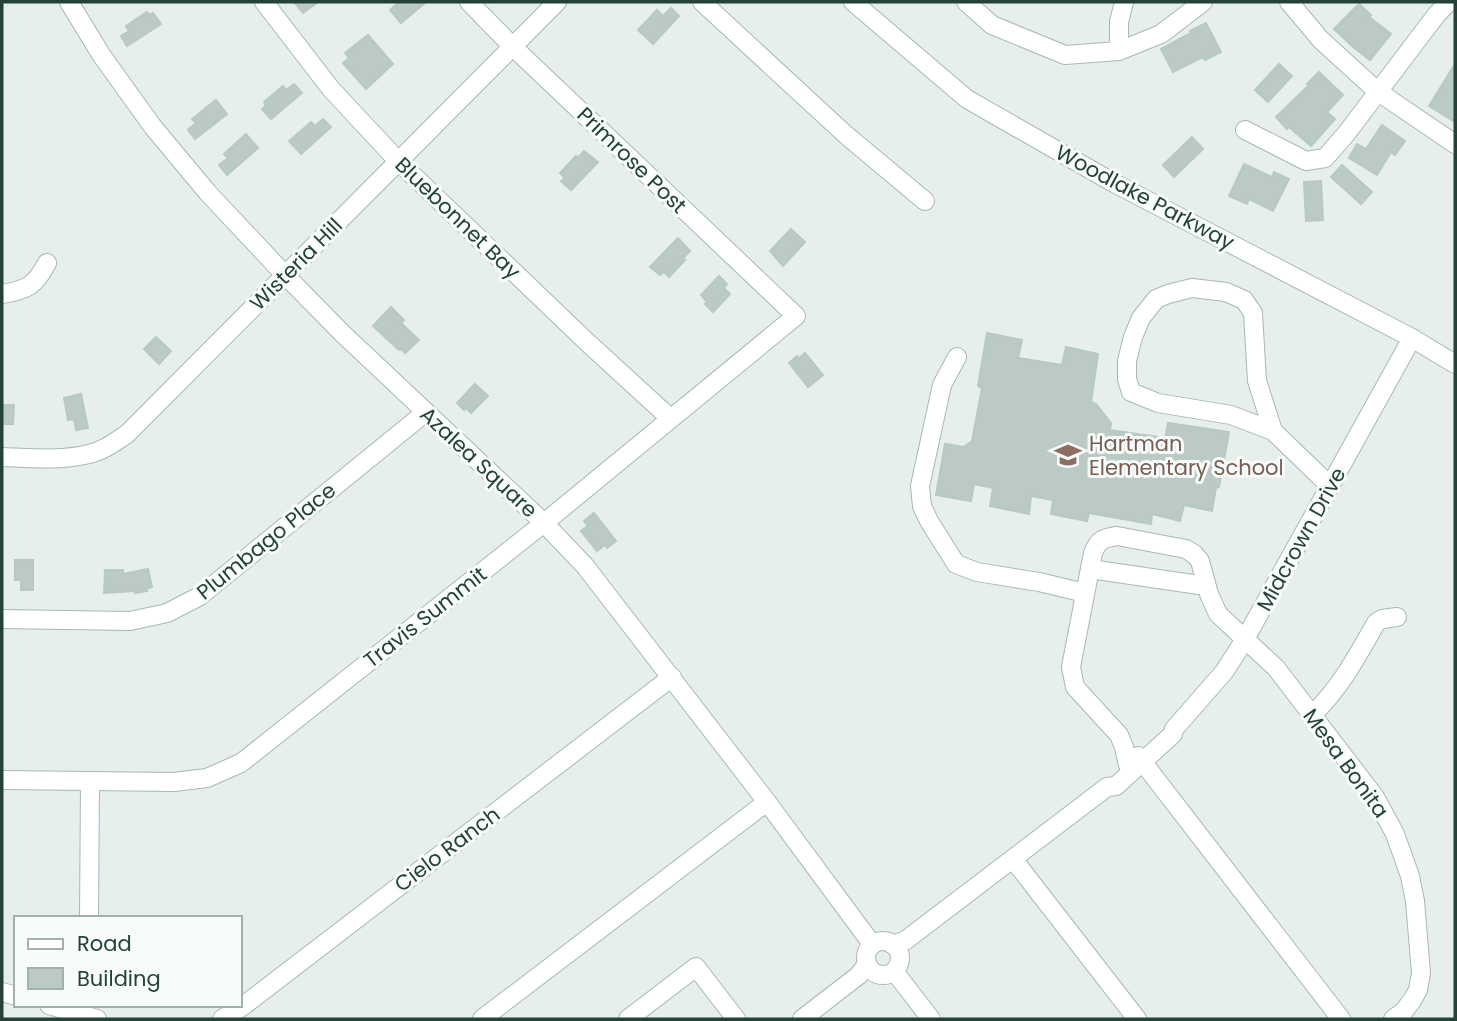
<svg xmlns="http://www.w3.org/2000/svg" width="1457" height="1021" font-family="Poppins,sans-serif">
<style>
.building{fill:#bbcac4;stroke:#b8c9c2;stroke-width:2}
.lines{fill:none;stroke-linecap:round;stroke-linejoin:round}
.minor-casing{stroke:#a8b8b2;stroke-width:20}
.minor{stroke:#fff;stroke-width:18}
.labels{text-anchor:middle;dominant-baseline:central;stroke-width:6;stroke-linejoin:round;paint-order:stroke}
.street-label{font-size:21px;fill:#24423a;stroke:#f7fbf9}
.education-label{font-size:21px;fill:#785e54;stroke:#f7fbf9;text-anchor:start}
</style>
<rect width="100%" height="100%" fill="#e6efeb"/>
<g class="building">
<polygon points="294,2 318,2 303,13"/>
<polygon points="399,2 426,2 401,23 390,10"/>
<polygon points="1359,4 1371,15 1369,17 1391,34 1370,60 1352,46 1334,29"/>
<polygon points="671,8 679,16 653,44 638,30 657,10 663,16"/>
<polygon points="147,12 149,15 153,13 161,24 127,46 121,36 129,31 126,26"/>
<polygon points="1206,23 1221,52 1205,60 1203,57 1173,72 1161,49 1191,33 1190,31"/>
<polygon points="368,35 393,64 366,89 343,63 349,58 345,53"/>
<polygon points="1279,64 1292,76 1268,102 1255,90"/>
<polygon points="1455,64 1455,122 1429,106"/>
<polygon points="1319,72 1343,95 1327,112 1335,119 1311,146 1289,127 1287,129 1276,117 1309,85 1307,84"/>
<polygon points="294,84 302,93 271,119 262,109 266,106 264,102 283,86 286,90"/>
<polygon points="216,100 227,114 195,139 188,130 196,123 192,119"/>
<polygon points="323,119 331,127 301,154 289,141 311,122 315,126"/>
<polygon points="1382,125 1405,141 1395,155 1391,152 1377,175 1349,158 1357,144 1366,149"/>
<polygon points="246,134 258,148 227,175 219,165 228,158 224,154"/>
<polygon points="1192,137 1203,149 1174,177 1163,165"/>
<polygon points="584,151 598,162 571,190 561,181 565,178 560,173 576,156 578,158"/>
<polygon points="1244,164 1272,177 1274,172 1289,179 1273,211 1249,199 1247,204 1229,196"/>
<polygon points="1342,165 1372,192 1361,204 1331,177"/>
<polygon points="1321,181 1323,220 1306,221 1304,182"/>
<polygon points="791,229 805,242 783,266 770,251"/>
<polygon points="678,238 690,251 683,258 685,260 669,277 664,272 660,275 650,267"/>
<polygon points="719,276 727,284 724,288 730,294 713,312 705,304 707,302 701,295"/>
<polygon points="391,307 404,320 401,323 419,340 405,353 401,349 399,350 373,326"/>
<polygon points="987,333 1022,340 1018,358 1062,365 1066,347 1098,354 1091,402 1096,404 1111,423 1110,430 1165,438 1168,423 1229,432 1219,487 1216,488 1212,511 1184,505 1180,521 1152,514 1151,524 1089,513 1087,521 1051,514 1053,500 1031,496 1029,514 990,506 993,488 974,484 971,501 936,495 945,444 964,447 972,441 982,388 978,386"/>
<polygon points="156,337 171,351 159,364 144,349"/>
<polygon points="805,353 823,375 808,387 789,363 797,356 799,358"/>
<polygon points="475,384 488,396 471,413 466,408 464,410 457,403"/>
<polygon points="81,394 88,428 76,430 74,419 68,420 64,398"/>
<polygon points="2,405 14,405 13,424 2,424"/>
<polygon points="594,513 616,541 607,548 605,545 597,551 581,531 588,526 584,521"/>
<polygon points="15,560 33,560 33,590 21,590 21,580 15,580"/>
<polygon points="148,569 152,587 146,589 147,591 135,593 135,591 104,593 105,570 123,570 123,574"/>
</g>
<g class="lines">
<g class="minor-casing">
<g id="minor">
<polyline points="69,2 102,56 153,127 208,193 285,275 343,334 544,523 585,566 767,802 869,940"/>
<polyline points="264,2 331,89 399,162 588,343 670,418"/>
<polyline points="702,2 846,135 925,201"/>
<polyline points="853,2 967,99 1114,183 1412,338 1455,364"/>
<polyline points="966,2 992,25 1065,55 1119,51 1161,34 1203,2"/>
<polyline points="1289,2 1321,40 1377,91 1455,144"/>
<polyline points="1119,51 1119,22 1124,2"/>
<polyline points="1245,130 1306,161 1325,158 1346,134 1437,14 1449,2"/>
<path d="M2,294C27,290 35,286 47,263"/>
<polyline points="957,357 942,385 920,486 922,506 929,521 956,564 977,572 1039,582 1085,593"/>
<polyline points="1273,431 1231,415 1158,403 1131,392 1127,379 1127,361 1133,337 1141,318 1156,299 1168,294 1192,288 1226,292 1244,300 1253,313 1257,381 1273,431 1330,486"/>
<path d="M2,457C30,458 61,461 89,454C103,451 115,442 127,434L557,2"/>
<polyline points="1090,569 1206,586"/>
<polyline points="2,619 130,621 167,613 200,596 426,412"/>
<path d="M1312,715C1341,687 1356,658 1376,623L1382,619L1397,617"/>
<polyline points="1138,756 1341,1019"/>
<path d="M1128,765L1124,747L1119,735L1075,687L1071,667L1093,553C1098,540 1103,538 1117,536L1186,549L1194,554L1200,561L1209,594L1218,614L1276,668L1375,797L1395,834L1410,876L1415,901L1421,973L1418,990L1413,999L1404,1011L1393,1019"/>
<polyline points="2,780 174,782 207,778 241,763 544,523 796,316 512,46 469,2"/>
<polyline points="1013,859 1137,1019"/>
<polyline points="89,918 90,781"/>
<circle cx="883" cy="958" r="17"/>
<polyline points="893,945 906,940 1107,787 1116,786 1173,734 1174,729 1224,672 1244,641 1412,338"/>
<polyline points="897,975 931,1019"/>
<polyline points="2,992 16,996"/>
<polyline points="49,1005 97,1019"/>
<polyline points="222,1019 243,1006 672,677"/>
<polyline points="482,1019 767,802"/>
<polyline points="628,1019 696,967 736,1019"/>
<polyline points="802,1019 859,975 867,964"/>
</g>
</g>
<use href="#minor" class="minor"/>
</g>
<defs>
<g id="school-bare" transform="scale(2.1)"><path d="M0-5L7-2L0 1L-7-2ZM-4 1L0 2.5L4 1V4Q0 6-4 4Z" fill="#8d6e63" stroke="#f7fbf9" stroke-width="2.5" paint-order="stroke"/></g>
</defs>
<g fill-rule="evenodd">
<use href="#school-bare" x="1068" y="455"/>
</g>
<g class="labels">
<g class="street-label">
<text transform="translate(632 160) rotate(44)">Primrose Post</text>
<text transform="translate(1145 197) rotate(28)">Woodlake Parkway</text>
<text transform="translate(458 218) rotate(44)">Bluebonnet Bay</text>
<text transform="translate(296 264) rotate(-45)">Wisteria Hill</text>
<text transform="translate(479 462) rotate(43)">Azalea Square</text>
<text transform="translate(1301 539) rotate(-61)">Midcrown Drive</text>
<text transform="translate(266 541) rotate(-39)">Plumbago Place</text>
<text transform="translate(425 617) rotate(-38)">Travis Summit</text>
<text transform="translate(1346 763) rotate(54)">Mesa Bonita</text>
<text transform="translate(447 849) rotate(-37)">Cielo Ranch</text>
</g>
<g class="education-label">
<text x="1089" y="443">Hartman<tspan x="1089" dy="24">Elementary School</tspan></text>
</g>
</g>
<rect width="1457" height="1021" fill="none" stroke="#24423a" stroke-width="7"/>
<rect x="14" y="916" width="228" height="91" fill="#f7fbf9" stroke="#a3b1ad" stroke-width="2"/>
<rect x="28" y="939" width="35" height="10" fill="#ffffff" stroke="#a3b1ad" stroke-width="2"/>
<text x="77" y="951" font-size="21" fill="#24423a">Road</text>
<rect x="28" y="968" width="35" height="21" fill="#bbcac4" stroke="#a3b1ad" stroke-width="2"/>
<text x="77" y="986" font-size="21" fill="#24423a">Building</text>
</svg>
